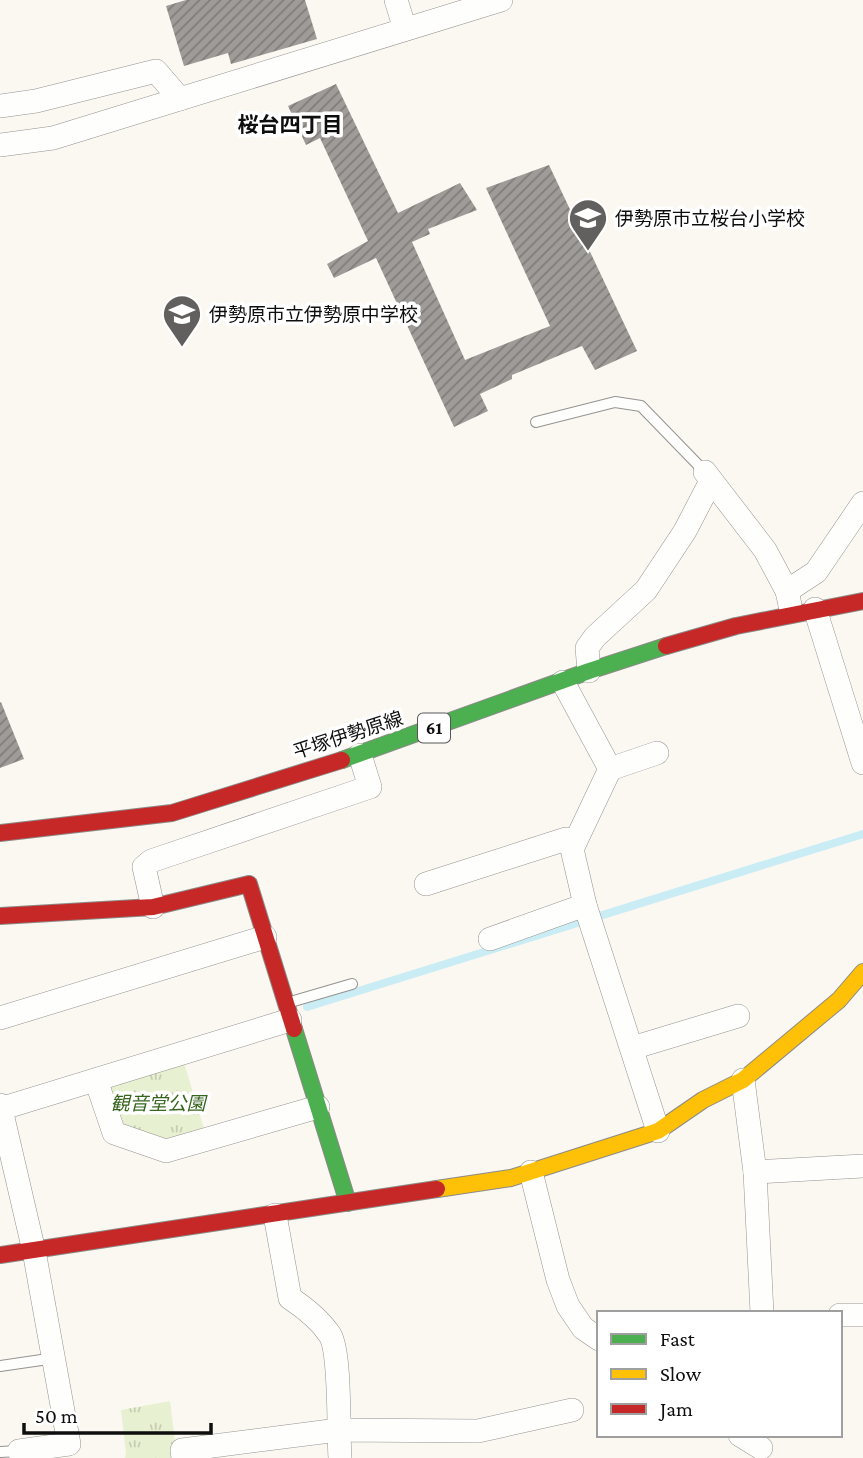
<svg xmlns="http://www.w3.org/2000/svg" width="863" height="1458" font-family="'Crimson Pro','Noto Sans JP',serif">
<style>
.grass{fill:url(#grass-tufts)}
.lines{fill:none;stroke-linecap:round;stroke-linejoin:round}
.stream{stroke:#c9ecf5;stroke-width:8}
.building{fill:url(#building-hatch)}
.lane-casing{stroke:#959391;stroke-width:12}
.street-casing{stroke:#959391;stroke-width:24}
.fast-casing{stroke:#8b8a87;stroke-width:18}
.slow-casing{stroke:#8b8a87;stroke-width:18}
.jam-casing{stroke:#8b8a87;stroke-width:18}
.lane{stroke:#fefefd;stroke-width:10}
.street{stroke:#fefefd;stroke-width:23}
.fast{stroke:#4caf50;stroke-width:16}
.slow{stroke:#ffc107;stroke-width:16}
.jam{stroke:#c62828;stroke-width:16}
.labels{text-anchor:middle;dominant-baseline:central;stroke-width:7;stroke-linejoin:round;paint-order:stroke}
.shield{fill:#fff;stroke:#565656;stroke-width:2}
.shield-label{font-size:18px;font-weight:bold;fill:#0e0e0e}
.poi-label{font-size:19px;fill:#0e0e0e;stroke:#fff;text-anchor:start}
.street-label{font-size:19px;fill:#0e0e0e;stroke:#fff}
.park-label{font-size:19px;font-style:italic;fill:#38651e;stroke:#fff}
.neighbourhood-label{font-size:21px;font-weight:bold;fill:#0e0e0e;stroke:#fff}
</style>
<defs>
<pattern id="grass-tufts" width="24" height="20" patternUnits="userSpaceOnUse" patternTransform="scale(1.75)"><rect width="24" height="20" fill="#e8f0d2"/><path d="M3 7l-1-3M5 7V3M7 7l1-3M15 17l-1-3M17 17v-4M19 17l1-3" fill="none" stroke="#c6cdb3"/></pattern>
<pattern id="building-hatch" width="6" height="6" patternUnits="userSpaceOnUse" patternTransform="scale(1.75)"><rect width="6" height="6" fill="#9e9b98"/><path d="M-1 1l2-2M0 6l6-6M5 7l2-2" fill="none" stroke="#7f7d7a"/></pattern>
</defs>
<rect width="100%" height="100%" fill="#fbf8f2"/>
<g class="grass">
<polygon points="183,1059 205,1132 170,1144 119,1127 108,1090 111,1081"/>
<polygon points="170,1401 177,1458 125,1458 126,1453 121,1410"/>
</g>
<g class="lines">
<polyline class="stream" points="307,1007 863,834"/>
</g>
<g class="building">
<polygon points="186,0 305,0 317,39 231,64 228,53 184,66 166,6"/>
<polygon points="336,84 398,213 460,183 477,210 428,229 430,234 412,242 465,360 550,326 486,188 549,165 637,351 595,370 582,346 512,375 512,379 480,394 488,411 454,427 376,258 334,278 327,264 368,241 320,138 306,145 288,106"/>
<polygon points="1,702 24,759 0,768 0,703"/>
</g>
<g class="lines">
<g class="lane-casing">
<g id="lane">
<polyline points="536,422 615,402 641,406 705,472"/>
<polyline points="287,1003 352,984"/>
<polyline points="0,1366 55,1358"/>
<polyline points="0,1452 19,1451 19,1454"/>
</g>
</g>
<g class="street-casing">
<g id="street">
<polyline points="396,0 405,29"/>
<polyline points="0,106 36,101 156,71 180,99"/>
<polyline points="0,145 53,138 501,0"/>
<polyline points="705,472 765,550 787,591"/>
<polyline points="790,605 787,591 816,572 863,503"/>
<polyline points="815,609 863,763"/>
<polyline points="589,671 587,648 595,637 646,590 685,531 711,481"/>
<polyline points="563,682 610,769 572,849 585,905 658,1131"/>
<polyline points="610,769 657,753"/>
<polyline points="426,884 566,839 575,842"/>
<polyline points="153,907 144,867 151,861 370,787 360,755"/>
<polyline points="490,939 585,905"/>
<polyline points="0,1018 265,937"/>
<polyline points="631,1046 642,1045 738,1016"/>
<polyline points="96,1080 114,1133 166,1151 318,1107"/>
<polyline points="743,1080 755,1172 762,1313"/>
<polyline points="0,1105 34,1251 69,1444 19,1451"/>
<polyline points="0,1109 290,1020"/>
<polyline points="531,1172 558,1280 568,1306 583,1328 599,1339"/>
<polyline points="755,1172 863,1166"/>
<path d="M275,1215L290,1298C305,1308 320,1320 330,1335C341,1353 338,1432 340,1458"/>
<polyline points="840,1315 863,1315"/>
<polyline points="740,1435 761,1448"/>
<polyline points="183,1458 182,1450 338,1430 478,1431 572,1410"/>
</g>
</g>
<g class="fast-casing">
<g id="fast">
<polyline points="342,760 589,671 666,646"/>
<polyline points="294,1029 348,1203"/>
</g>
</g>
<g class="slow-casing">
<polyline id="slow" points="437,1189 511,1178 658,1131 703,1100 743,1080 839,1000 863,972"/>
</g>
<g class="jam-casing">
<g id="jam">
<polyline points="666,646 736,626 863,601"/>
<polyline points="0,833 172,813 342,760"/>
<polyline points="0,916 153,907 249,884 294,1029"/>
<polyline points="0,1255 437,1189"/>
</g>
</g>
<use href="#lane" class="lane"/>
<use href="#street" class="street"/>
<use href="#fast" class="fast"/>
<use href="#slow" class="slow"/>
<use href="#jam" class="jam"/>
</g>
<defs>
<g id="school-pin" transform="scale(2.0125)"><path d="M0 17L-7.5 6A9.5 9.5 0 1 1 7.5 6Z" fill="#61605e" stroke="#fff"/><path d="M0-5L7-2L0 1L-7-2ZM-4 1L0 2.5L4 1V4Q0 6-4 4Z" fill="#fff"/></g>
</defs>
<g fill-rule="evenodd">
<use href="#school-pin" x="588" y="218"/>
<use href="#school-pin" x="182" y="314"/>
</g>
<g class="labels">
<rect class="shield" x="418" y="713.5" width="32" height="29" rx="5"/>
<g class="shield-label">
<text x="434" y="728">61</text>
</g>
<g class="poi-label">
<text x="615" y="218">伊勢原市立桜台小学校</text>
<text x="209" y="314">伊勢原市立伊勢原中学校</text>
</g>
<g class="street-label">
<text transform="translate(348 735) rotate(-18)">平塚伊勢原線</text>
</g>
<g class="park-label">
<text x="158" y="1103">観音堂公園</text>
</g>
<g class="neighbourhood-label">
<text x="290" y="125">桜台四丁目</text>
</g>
</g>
<rect x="597" y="1311" width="245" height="126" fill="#ffffff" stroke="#9f9f9f" stroke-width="2"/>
<rect x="611" y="1334" width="35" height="10" fill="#4caf50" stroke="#9f9f9f" stroke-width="2"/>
<text x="660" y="1346" font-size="21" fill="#0e0e0e">Fast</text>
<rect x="611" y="1369" width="35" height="10" fill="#ffc107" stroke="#9f9f9f" stroke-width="2"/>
<text x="660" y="1381" font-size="21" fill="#0e0e0e">Slow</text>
<rect x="611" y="1404" width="35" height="10" fill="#c62828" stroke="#9f9f9f" stroke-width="2"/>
<text x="660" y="1416" font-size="21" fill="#0e0e0e">Jam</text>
<path d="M24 1423v10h187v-10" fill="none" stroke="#0e0e0e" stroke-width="3.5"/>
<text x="35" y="1423" font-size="21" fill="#0e0e0e" stroke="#ffffff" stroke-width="5" paint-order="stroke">50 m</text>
</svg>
